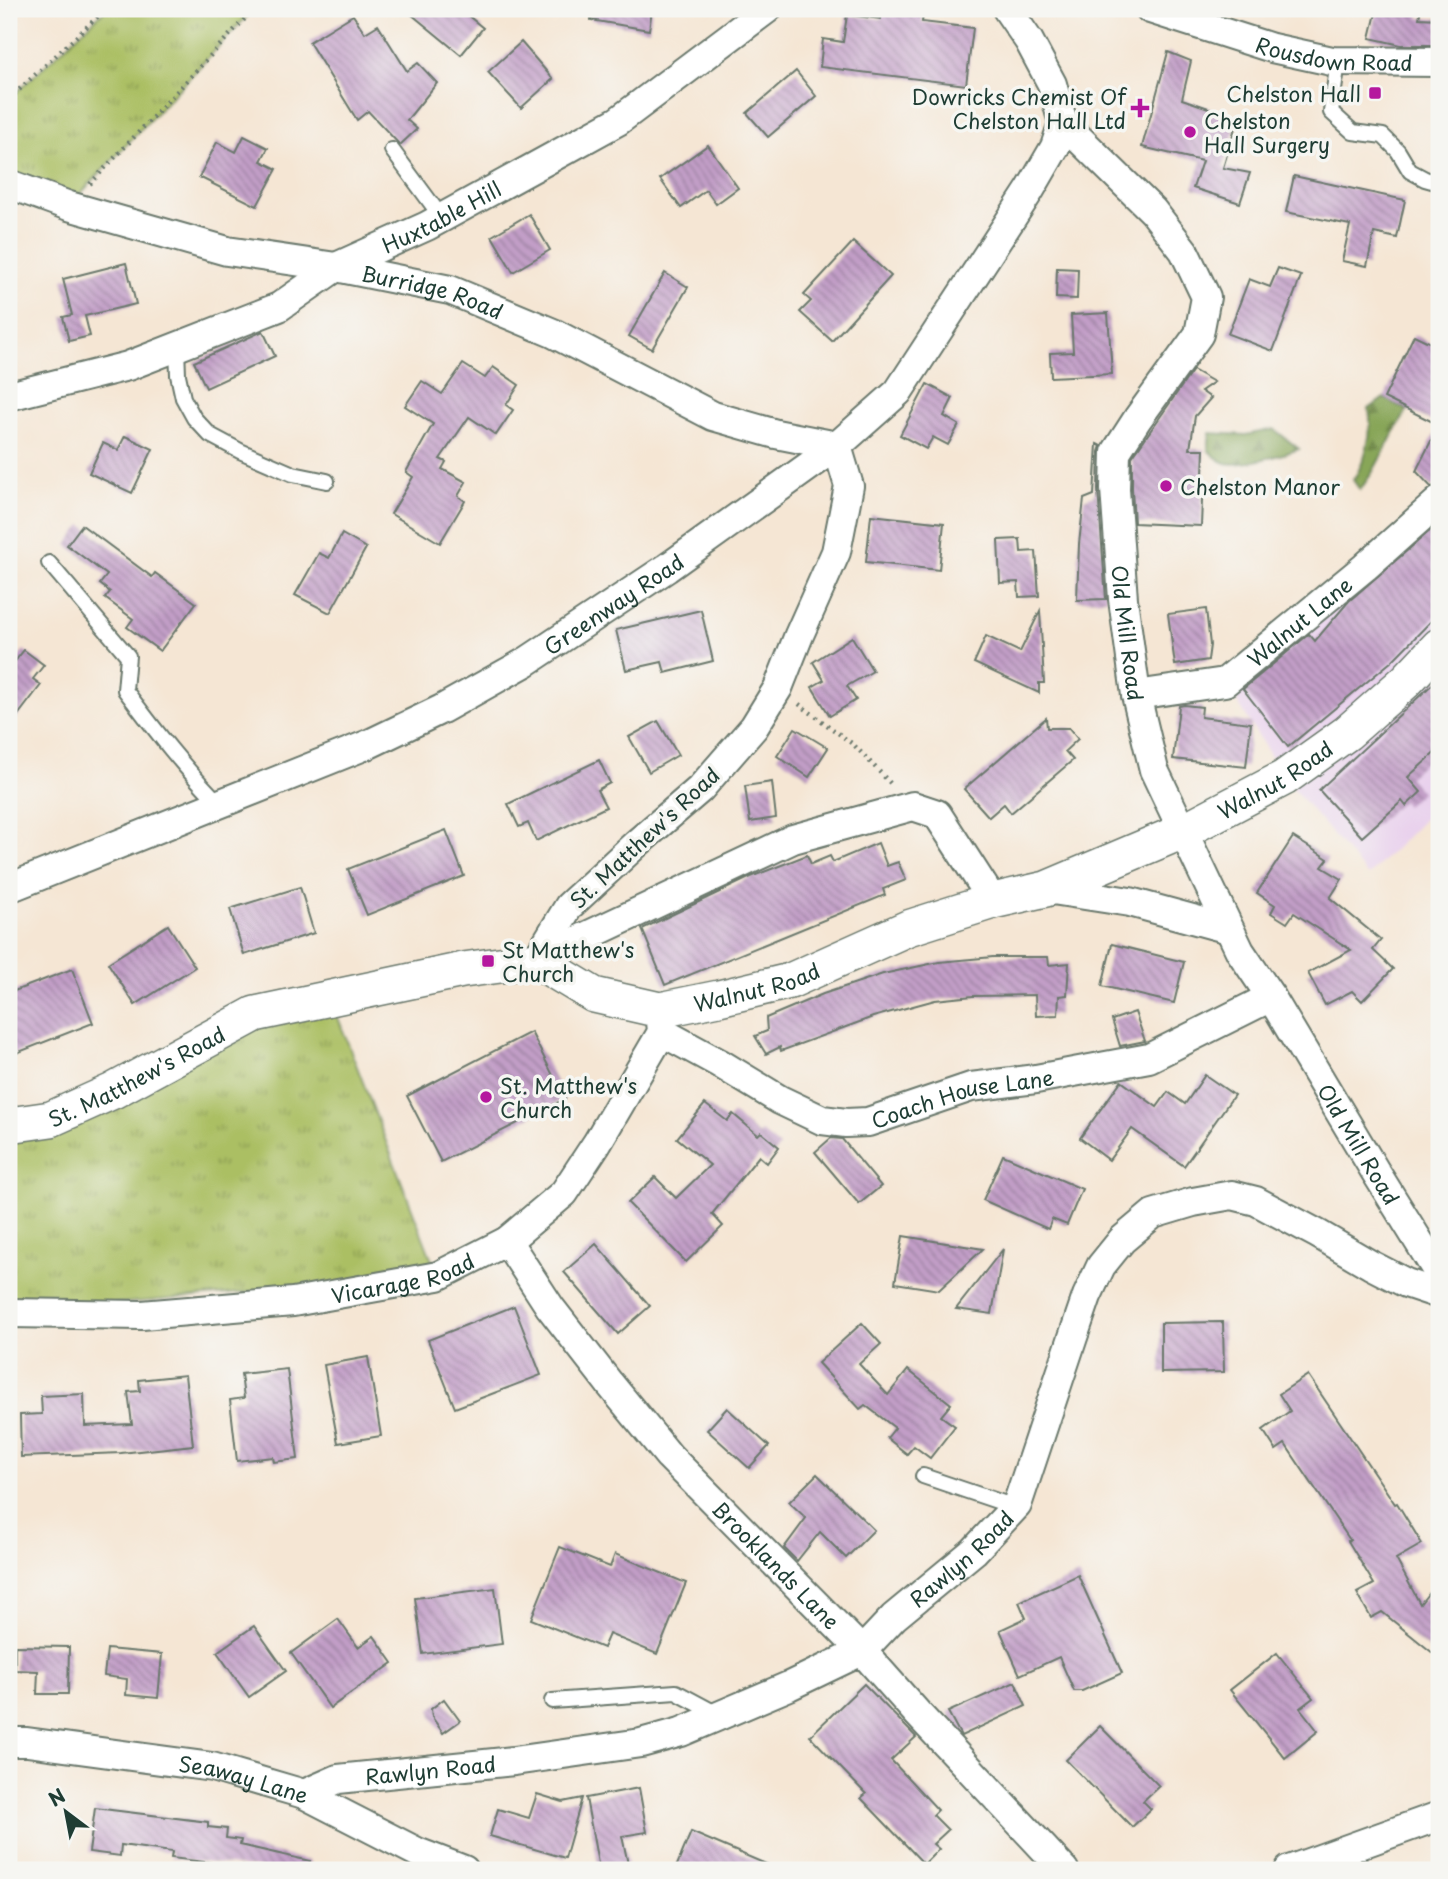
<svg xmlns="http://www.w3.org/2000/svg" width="1448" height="1879" font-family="'Playpen Sans',sans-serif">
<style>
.built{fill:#e9d1ed}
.grass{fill:url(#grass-tufts);stroke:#657e4c;stroke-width:2}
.forest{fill:url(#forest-firs);stroke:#547246;stroke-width:2}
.building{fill:url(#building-back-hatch)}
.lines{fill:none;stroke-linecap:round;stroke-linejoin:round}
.service-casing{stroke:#6a786c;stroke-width:18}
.minor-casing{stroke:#6a786c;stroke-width:32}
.tertiary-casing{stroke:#6a786c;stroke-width:38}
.path{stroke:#6a786c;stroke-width:4.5;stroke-dasharray:2 5;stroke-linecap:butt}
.service{stroke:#fff;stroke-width:14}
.minor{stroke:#fff;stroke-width:28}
.tertiary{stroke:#fff;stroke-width:35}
.poi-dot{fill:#b5179e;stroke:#f6f6f2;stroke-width:2.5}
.labels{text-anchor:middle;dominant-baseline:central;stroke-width:7;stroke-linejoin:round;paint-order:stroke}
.street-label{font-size:21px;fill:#1f3d34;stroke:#f6f6f2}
.poi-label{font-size:21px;fill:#1f3d34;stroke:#f6f6f2;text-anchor:start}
</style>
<defs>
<pattern id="grass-tufts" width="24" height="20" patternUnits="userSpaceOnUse" patternTransform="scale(1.75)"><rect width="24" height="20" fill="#abbf63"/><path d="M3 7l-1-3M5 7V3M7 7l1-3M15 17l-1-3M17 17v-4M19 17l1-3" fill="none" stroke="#8b9c52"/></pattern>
<pattern id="forest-firs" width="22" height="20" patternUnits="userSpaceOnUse" patternTransform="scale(1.75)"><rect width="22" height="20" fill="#88a659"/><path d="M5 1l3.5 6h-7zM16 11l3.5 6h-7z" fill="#6f884a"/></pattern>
<pattern id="building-back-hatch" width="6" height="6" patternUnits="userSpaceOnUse" patternTransform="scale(1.75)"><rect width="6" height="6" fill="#c29ec7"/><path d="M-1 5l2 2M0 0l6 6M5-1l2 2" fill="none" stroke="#9d82a2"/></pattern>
</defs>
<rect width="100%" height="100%" fill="#f6f6f2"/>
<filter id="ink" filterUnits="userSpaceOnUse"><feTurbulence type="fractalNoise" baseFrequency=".0143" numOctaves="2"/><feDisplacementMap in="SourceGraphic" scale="14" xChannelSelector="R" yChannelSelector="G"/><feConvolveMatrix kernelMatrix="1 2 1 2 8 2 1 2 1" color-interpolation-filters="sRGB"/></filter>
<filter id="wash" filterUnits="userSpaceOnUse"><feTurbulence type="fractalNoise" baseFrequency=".00686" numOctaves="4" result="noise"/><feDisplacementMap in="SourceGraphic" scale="28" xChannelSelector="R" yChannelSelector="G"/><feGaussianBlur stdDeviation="1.57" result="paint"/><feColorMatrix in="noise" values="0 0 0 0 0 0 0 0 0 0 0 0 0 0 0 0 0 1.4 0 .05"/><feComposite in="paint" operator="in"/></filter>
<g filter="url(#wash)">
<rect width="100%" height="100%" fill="#f5e6d4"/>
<polygon class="built" points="1439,501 1439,804 1368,876 1284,778 1225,682"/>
<g class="grass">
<polygon points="106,9 254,9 69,206 9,184 9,99"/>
<polygon points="330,997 438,1276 9,1313 9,1125"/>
</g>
<g class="forest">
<path d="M1384,398L1407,410L1372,473L1360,490L1353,480C1366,461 1373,431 1369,409Z"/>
<path d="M1274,429L1299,449C1285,454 1240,467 1226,463C1219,461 1213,455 1208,450L1210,433L1246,435Z"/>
</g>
<g id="blocks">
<g class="building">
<polygon points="405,9 460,9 483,28 461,55"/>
<polygon points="592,9 652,9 649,30 591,20"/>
<polygon points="882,9 924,9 922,22 973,28 966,85 820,67 823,39 843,42 847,15 881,19"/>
<polygon points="1377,9 1421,9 1419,18 1439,19 1439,45 1401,45 1370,38"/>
<polygon points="353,15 365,33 378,25 407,71 418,63 437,83 407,120 417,129 400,145 368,111 357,120 309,42"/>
<polygon points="521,42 553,79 521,108 488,72"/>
<polygon points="1168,52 1191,61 1182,99 1238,118 1223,168 1250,173 1240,203 1193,188 1202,161 1142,147"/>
<polygon points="796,71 816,96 768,137 747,113"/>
<polygon points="244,136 268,148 261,161 277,169 257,206 199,177 217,142 236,152"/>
<polygon points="708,145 738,188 716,204 706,190 681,208 660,179"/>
<polygon points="1294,176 1405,200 1397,238 1374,233 1367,266 1342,261 1350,225 1286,212"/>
<polygon points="529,214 550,250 513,272 492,236"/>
<polygon points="853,242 891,276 832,341 800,312 811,301 804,295"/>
<polygon points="126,263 136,304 85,316 90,336 69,341 63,317 72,315 63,279"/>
<polygon points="1057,268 1078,269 1077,299 1056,298"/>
<polygon points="1278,268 1301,276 1273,351 1228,334 1249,279 1270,287"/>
<polygon points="665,273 688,287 652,349 629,336"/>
<polygon points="1108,313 1112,374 1051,377 1050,353 1073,352 1071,315"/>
<polygon points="263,331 275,356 206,388 194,362"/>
<polygon points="1414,335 1439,347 1439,485 1431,487 1416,471 1439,425 1384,398"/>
<polygon points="463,364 485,378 493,367 519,385 506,405 513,410 496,435 469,417 440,459 446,462 442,469 466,482 458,496 465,501 440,543 391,514 413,477 406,472 433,424 405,406 422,381 442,394"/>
<polygon points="1193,370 1214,382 1201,391 1211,398 1195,416 1190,449 1204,449 1201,526 1134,523 1132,489 1132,457"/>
<polygon points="927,384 953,398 944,416 959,425 948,445 933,437 926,449 900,435"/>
<polygon points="125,436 153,449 132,493 89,473 103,443 118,450"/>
<polygon points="1097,444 1101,446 1099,452 1098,490 1106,599 1077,600 1079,544 1084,499 1094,495"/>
<polygon points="871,515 944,523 939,570 866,562"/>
<polygon points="1439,523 1439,613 1392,661 1288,747 1243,689 1309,634 1315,641 1349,601"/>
<polygon points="82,525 152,577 155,573 196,603 160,651 127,627 133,619 105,598 110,592 100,584 107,575 67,545"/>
<polygon points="342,534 366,548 330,613 295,595 319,553 329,558"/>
<polygon points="1020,539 1021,552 1036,551 1039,596 1019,597 1018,582 1000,583 998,540"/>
<polygon points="1206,609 1210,645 1208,660 1175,665 1168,614"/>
<polygon points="701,610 713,661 665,673 662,662 626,670 616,630"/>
<polygon points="1040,611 1044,683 1039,683 1039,693 974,663 986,636 1020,652"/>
<polygon points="852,637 873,671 847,686 856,700 830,716 812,687 824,680 813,662"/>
<polygon points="24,650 44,665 33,679 41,685 9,727 9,669"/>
<polygon points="1439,678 1439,749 1408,777 1421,792 1406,806 1402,801 1362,837 1319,790"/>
<polygon points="1184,705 1202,707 1201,717 1251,723 1246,767 1173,759 1179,706"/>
<polygon points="1046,718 1047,728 1069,728 1078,739 1065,751 1073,760 1011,813 1004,804 989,817 964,789"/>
<polygon points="658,721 678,755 649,772 629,737"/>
<polygon points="795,728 828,748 809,777 777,756"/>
<polygon points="599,760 610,783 597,790 606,807 536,841 528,823 519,827 508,804"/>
<polygon points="772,782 776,818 750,822 745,786"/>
<polygon points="446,830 464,876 367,915 348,869"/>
<polygon points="1293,837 1328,859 1322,867 1342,879 1330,898 1381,940 1373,950 1393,969 1362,1001 1352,991 1325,1005 1308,973 1351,950 1294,913 1287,923 1271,913 1275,905 1257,893"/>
<polygon points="878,843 887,866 898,862 906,880 883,889 885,895 665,985 642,929 751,877 807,855 811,864 830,856 833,862"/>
<polygon points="300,887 314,933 244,955 230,909"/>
<polygon points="168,925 195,967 135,1005 108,963"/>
<polygon points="1112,944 1184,962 1174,1003 1102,986"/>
<polygon points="993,957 1048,957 1049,965 1069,963 1067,995 1059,996 1058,1015 1036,1016 1035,995 973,996 935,1000 873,1017 781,1051 780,1047 766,1054 755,1036 767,1031 766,1018 823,994 883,974 939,962"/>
<polygon points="72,969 93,1023 14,1054 9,1040 9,993"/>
<polygon points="1135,1012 1145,1041 1120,1046 1112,1020"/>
<polygon points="531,1032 565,1099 441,1162 407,1096"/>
<polygon points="1205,1075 1234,1095 1184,1166 1132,1129 1109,1160 1080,1138 1121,1081 1157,1107 1168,1092 1185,1104"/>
<polygon points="705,1104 727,1121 733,1114 758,1135 761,1132 779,1147 767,1163 759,1156 712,1214 723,1226 686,1262 628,1203 655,1177 676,1198 710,1165 677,1138"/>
<polygon points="831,1138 842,1139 881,1186 859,1204 815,1152"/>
<polygon points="1003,1155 1082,1189 1067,1225 1052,1219 1048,1229 983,1200"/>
<polygon points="903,1236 983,1249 939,1290 895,1283"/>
<polygon points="596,1244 650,1306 618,1334 564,1272"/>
<polygon points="1003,1249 992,1314 956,1309"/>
<polygon points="514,1306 541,1375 455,1408 428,1340"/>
<polygon points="1223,1322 1224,1372 1161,1373 1161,1323"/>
<polygon points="862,1323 881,1344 859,1364 888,1395 908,1370 951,1404 941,1416 955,1426 930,1458 914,1446 907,1454 887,1438 895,1428 865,1405 860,1409 818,1363"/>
<polygon points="368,1357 381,1436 338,1443 324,1365"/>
<polygon points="287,1369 298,1459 274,1462 273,1457 237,1461 230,1400 244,1398 241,1374"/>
<polygon points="185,1375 193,1445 121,1453 21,1457 20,1415 42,1414 41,1396 84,1394 85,1426 132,1424 128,1392 140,1391 139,1380"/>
<polygon points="1308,1375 1395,1504 1397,1503 1422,1544 1396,1559 1420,1604 1439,1580 1439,1658 1382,1612 1371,1618 1357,1593 1374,1584 1348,1541 1350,1540 1285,1444 1276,1450 1263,1430 1290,1411 1279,1394"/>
<polygon points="727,1408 769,1446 749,1468 707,1430"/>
<polygon points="817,1474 874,1530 846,1558 820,1532 797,1561 784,1548 806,1518 789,1502"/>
<polygon points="560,1547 610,1567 615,1554 686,1583 657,1654 609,1634 603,1648 531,1619"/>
<polygon points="1078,1575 1122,1673 1082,1691 1074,1691 1059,1657 1020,1675 1000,1630 1026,1618 1019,1602"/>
<polygon points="495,1588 502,1644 423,1654 415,1598"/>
<polygon points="338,1619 358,1647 374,1636 393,1663 330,1708 291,1653"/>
<polygon points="254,1626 286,1671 249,1697 217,1652"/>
<polygon points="15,1646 69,1647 68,1694 37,1694 38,1671 15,1670"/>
<polygon points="107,1649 162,1654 158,1698 126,1695 127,1679 104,1676"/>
<polygon points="1277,1653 1313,1698 1300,1708 1318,1731 1285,1758 1230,1690"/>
<polygon points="1015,1682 1026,1706 961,1736 948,1712"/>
<polygon points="864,1684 916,1737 891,1760 938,1810 933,1815 948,1830 933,1844 939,1849 924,1864 861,1798 866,1794 810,1736"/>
<polygon points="444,1699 460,1721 443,1733 432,1717 431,1709"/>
<polygon points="1100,1726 1159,1786 1143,1801 1151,1809 1132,1827 1066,1760"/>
<polygon points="639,1788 647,1832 622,1836 628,1864 599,1869 586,1798"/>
<polygon points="537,1794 563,1802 582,1798 565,1858 490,1836 498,1809 529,1818"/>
<polygon points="95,1808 208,1822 208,1827 227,1829 226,1838 241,1840 240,1845 310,1861 308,1870 271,1870 171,1858 172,1852 121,1845 120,1856 89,1852"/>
<polygon points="691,1832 780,1870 675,1870"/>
</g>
</g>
</g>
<g filter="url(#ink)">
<use href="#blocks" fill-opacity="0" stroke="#6a786c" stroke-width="2"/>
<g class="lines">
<g class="service-casing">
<g id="service">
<polyline points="1338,61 1331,112 1353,132 1383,136 1398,151 1410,171 1425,179 1439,183"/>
<polyline points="392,150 442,218"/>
<polyline points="177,347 178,375 183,398 194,418 210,435 240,451 293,474 327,481"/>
<path d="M49,563L128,656L125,690C155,730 184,768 220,804"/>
<polyline points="923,1476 1015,1507"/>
<polyline points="552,1701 676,1692 719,1715"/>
</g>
</g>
<g class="minor-casing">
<g id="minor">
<path id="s1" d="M1007,9L1029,41L1052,84L1063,123L1153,211L1184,251L1206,297L1199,334L1138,418L1116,452L1115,489L1123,599L1136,695L1154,770L1240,951L1271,997L1375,1171L1439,1274"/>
<path id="s2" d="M1150,9L1272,48L1332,61L1439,62"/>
<path id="s3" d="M9,184L69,206L227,251L336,267L450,290L553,333L713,416L776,434L837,446L849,486L836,552L799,635L778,688L754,727L700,789L636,844L569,906L536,960"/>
<path id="s4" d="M9,396L128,366L279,307L336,267L427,226L618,121L767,9"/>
<path id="s5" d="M1136,695L1225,682L1365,567L1439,501"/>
<path id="s6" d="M9,888L369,744L442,709L526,662L667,568L837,446L898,392L1030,190L1055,147L1063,123"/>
<polyline points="1046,889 1130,902 1229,929"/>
<polyline points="536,960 793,839 913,806 937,814 993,901"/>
<path id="s7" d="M662,1032L719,1063L780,1100L822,1120L846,1123L868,1122L971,1087L1036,1079L1149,1058L1271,997"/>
<path id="s8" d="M507,1241L550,1307L609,1383L669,1456L862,1651L918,1714L1064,1870"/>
<path id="s9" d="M9,1313L142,1315L293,1302L438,1276L507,1241L564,1193L597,1143L662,1032L660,1010"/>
<path id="s10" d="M9,1742H27L212,1767L304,1794L417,1852L464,1870"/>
<path id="s11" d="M304,1794L338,1779L514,1761L641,1743L681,1732L789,1686L862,1651L894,1617L974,1551L1017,1505L1073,1337L1087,1296L1101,1266L1122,1240L1153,1214L1193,1202L1232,1195L1256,1201L1318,1234L1371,1265L1406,1283L1439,1294"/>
<polyline points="1289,1870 1439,1816"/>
</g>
</g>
<g class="tertiary-casing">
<g id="tertiary">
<path id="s12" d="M9,1125L51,1119L113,1091L255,1014L463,970L536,960L594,995L660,1010L719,998L790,981L908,928L993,901L1046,889L1183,831L1284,778L1347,733L1406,681L1439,646"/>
</g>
</g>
<g class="path">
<polyline points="9,99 106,9"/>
<polyline points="90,184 254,9"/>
<polyline points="799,704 854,745 892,785"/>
</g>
<use href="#service" class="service"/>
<use href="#minor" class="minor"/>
<use href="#tertiary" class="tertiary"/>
</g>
</g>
<g class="poi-dot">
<rect x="1368" y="86" width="14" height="14" rx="3.5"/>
<path d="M1136.5 97.5h7v7h7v7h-7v7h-7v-7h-7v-7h7z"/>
<circle cx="1190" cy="132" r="7"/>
<circle cx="1166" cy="486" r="7"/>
<rect x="481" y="954" width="14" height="14" rx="3.5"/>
<circle cx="486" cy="1097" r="7"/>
</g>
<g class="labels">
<g class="street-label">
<text stroke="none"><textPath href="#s2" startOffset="191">Rousdown Road</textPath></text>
<text stroke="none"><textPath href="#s4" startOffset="471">Huxtable Hill</textPath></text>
<text stroke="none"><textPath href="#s3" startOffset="438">Burridge Road</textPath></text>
<text stroke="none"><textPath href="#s6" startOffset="670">Greenway Road</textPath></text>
<text stroke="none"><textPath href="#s5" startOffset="186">Walnut Lane</textPath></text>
<text stroke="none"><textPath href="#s1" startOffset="719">Old Mill Road</textPath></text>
<text stroke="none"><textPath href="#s12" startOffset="1354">Walnut Road</textPath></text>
<text transform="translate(644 837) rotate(-43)">St. Matthew's Road</text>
<text stroke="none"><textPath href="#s12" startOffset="793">Walnut Road</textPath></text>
<text stroke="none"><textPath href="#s12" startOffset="138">St. Matthew's Road</textPath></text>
<text stroke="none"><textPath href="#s7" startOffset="327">Coach House Lane</textPath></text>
<text stroke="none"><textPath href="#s1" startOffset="1286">Old Mill Road</textPath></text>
<text stroke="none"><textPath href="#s9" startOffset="397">Vicarage Road</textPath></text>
<text stroke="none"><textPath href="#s11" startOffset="718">Rawlyn Road</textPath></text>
<text stroke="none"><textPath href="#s8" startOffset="422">Brooklands Lane</textPath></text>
<text stroke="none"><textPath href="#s11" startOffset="130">Rawlyn Road</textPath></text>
<text stroke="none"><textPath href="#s10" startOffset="238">Seaway Lane</textPath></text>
</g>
<g class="poi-label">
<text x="1361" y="93" text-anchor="end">Chelston Hall</text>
<text x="1126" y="96" text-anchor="end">Dowricks Chemist Of<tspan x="1126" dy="24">Chelston Hall Ltd</tspan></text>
<text x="1204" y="120">Chelston<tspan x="1204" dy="24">Hall Surgery</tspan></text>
<text x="1180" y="486">Chelston Manor</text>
<text x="502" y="949">St Matthew's<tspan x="502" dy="24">Church</tspan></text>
<text x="500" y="1085">St. Matthew's<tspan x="500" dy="24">Church</tspan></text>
</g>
</g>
<rect width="1448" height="1879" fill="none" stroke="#f6f6f2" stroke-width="35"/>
<g transform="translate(66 1812) rotate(328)" stroke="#f6f6f2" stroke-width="5" paint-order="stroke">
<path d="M0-5L12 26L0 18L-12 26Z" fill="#1f3d34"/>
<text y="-10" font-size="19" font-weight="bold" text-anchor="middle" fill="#1f3d34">N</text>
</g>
</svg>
